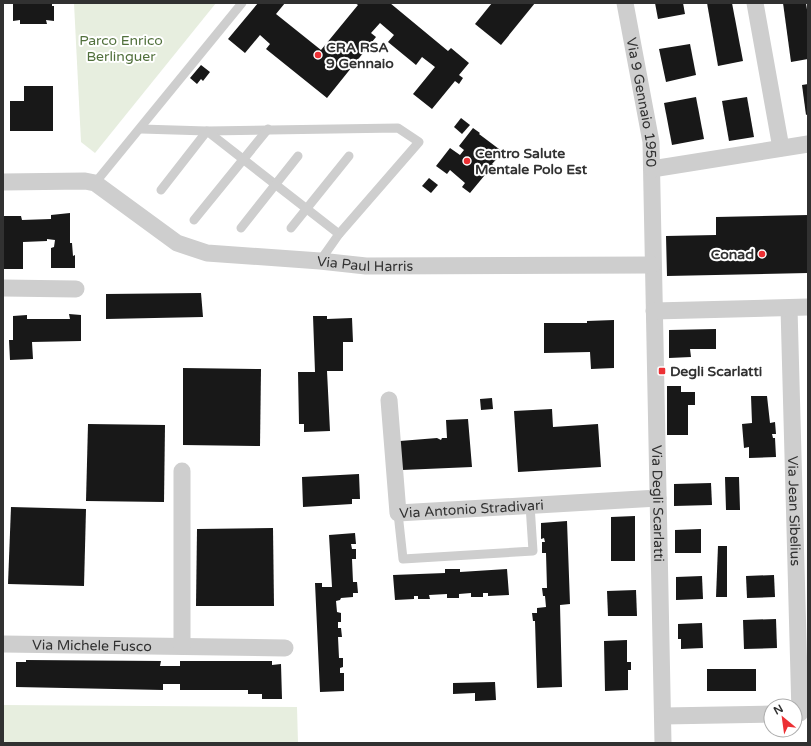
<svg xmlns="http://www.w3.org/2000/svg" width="811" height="746" font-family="'Varela Round',sans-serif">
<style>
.green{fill:#e7eedf}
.building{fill:#181818}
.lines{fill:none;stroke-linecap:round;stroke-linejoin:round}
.lane{stroke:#cecece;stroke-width:9}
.street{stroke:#cecece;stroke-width:17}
.poi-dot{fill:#ec3034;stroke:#fff;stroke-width:1.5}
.labels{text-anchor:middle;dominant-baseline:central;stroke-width:4;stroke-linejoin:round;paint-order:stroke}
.park-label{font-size:14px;fill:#51703c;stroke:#fff}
.poi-label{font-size:14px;font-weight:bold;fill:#313131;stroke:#fff;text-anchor:start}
.street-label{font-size:14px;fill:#313131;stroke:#fff}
</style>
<rect width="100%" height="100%" fill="#fff"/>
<g class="green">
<polygon points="74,3 216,3 95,153 81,142"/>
<polygon points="3,705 297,707 298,743 3,743"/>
</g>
<g class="building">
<polygon points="13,3 52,3 52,6 54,6 54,21 46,20 47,24 20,24 20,20 13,21"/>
<polygon points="258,3 285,3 276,14 321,50 358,5 355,3 390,3 448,51 451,48 469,63 459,75 463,78 459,84 455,81 432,109 413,94 435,67 422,57 416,65 388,42 394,35 380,23 371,33 376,37 327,98 266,49 270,44 260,35 245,53 228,39"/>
<polygon points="492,3 535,3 501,45 475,24"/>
<polygon points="655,3 683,3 685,14 658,19"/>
<polygon points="707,3 732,3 743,61 718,66"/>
<polygon points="783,3 806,3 808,16 808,59 791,62"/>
<polygon points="690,44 696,75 666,82 659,49"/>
<polygon points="201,65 210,72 203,81 201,79 197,84 190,78"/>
<polygon points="808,84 808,114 806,115 802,85"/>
<polygon points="24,86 53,86 53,131 10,131 10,101 24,101"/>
<polygon points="696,97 704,139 672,145 664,103"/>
<polygon points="747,97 754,137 729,141 722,101"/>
<polygon points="461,118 470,125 462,134 454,127"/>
<polygon points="473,128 480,133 479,134 503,152 492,164 496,167 492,172 489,170 470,193 462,187 465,183 450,170 447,174 436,166 450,148 460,155 464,150 459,146"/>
<polygon points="429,178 438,185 431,193 422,186"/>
<polygon points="70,213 70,243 72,243 73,256 75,255 75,268 51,268 51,248 54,247 55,240 47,239 47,241 23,242 23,269 3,269 3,216 21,216 22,220 51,219 51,215"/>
<polygon points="808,215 808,273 667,276 666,236 716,235 716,217"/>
<polygon points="201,293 203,317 106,319 106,294"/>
<polygon points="69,314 81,315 81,341 32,342 33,359 10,360 9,340 13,340 13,316 27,315 27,319 70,319"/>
<polygon points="313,316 327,316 327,319 352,318 353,342 343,342 343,371 327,371 330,431 304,432 304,424 299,424 298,372 315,372"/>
<polygon points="614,320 614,368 591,369 590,352 544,353 544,323 587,323 587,321"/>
<polygon points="716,329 716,349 690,349 691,357 669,358 669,330"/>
<polygon points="183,368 261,369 260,446 183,445"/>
<polygon points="667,386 681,386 681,392 695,392 695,405 688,405 688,435 667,435"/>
<polygon points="751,396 767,396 770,423 775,422 776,434 772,434 773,438 775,438 776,457 749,458 749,447 744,448 742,424 752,423"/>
<polygon points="492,398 493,409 481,410 480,399"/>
<polygon points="552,409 553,427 598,424 601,467 518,472 514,411"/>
<polygon points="468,419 472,467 402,470 400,441 437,438 441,440 442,438 447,438 446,420"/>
<polygon points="88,424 165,425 164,502 86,501"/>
<polygon points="359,474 360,499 352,499 352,504 303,507 302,477"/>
<polygon points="725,477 739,477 740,510 726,510"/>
<polygon points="711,483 712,505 674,506 674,484"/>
<polygon points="11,507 86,509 84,586 8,584"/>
<polygon points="635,516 635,561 611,561 611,517"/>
<polygon points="567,521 570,604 560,605 562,687 537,688 535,621 533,621 532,613 537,613 537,608 546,607 545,596 543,596 542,588 547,588 546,553 542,553 542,542 545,542 544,538 541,539 541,523"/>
<polygon points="273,528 274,606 196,606 197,529"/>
<polygon points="701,529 701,553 675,553 675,530"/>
<polygon points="355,533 356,544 351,544 352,549 356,549 356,559 352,559 353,582 357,582 358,593 353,593 353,597 341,598 340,600 336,601 337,612 341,613 341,622 338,622 338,628 341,628 342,637 338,637 339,658 343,658 343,667 340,668 340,673 344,673 344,691 320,692 315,583 322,583 322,587 332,587 329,535"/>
<polygon points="718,546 727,546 727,597 716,597"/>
<polygon points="445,569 460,569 460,572 507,569 509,595 488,596 488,593 483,593 483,597 471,597 471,593 459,594 459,598 447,598 447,594 429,595 430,599 418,599 418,596 414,596 414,599 395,600 393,575 445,573"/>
<polygon points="774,575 775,597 747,598 746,576"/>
<polygon points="702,576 703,599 676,600 676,577"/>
<polygon points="636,590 637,616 608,616 607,591"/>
<polygon points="776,619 777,648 744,649 743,620"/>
<polygon points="702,623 703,648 681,649 681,639 678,639 678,624"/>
<polygon points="627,640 627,662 631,662 631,670 628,670 628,690 605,691 604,641"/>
<polygon points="26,660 161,661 160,666 180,666 180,661 272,661 272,665 281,664 282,699 262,699 262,694 248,694 248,690 180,690 180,684 163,684 163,690 16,687 16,662 26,662"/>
<rect x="707" y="669" width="49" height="22"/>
<polygon points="495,682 496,700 475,701 475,693 453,694 453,683"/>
</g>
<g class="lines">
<g class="lane">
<polyline points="141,129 207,131 398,128 419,142 339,234 320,261"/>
<polyline points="95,183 242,3"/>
<polyline points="161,190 207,131 339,234"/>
<polyline points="194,220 268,129"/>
<polyline points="241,228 298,156"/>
<polyline points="291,228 349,156"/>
<polyline points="398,513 403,559 533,551 530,505"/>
</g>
<g class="street">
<path id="s1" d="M625,3L651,142L663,743"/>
<polyline points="755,3 781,148"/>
<polyline points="652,169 808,144"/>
<path id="s2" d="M3,182L85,181L95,183L177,243L207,253L320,261L366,266L652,265"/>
<polyline points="3,288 76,289"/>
<path id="s3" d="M789,308L800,713"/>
<polyline points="654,311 808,307"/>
<path id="s4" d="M389,400L398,513L658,498"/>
<path id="s5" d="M3,644L285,648"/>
<polyline points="182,646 182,471"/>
<polyline points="663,716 771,714"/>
</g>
</g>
<g class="poi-dot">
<circle cx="318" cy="55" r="4"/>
<circle cx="467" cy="161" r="4"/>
<circle cx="762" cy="254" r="4"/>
<rect x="658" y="367" width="8" height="8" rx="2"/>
</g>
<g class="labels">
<g class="park-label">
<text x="121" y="40">Parco Enrico<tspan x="121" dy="16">Berlinguer</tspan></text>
</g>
<g class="poi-label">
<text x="326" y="47">CRA RSA<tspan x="326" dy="16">9 Gennaio</tspan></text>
<text x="475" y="153">Centro Salute<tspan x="475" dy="16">Mentale Polo Est</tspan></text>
<text x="754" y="254" text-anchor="end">Conad</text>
<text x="670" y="371">Degli Scarlatti</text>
</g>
<g class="street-label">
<text stroke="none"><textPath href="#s1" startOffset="101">Via 9 Gennaio 1950</textPath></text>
<text stroke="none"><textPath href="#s2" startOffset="384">Via Paul Harris</textPath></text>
<text stroke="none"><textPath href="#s1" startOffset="503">Via Degli Scarlatti</textPath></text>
<text stroke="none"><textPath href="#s4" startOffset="187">Via Antonio Stradivari</textPath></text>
<text stroke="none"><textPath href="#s3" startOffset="203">Via Jean Sibelius</textPath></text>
<text stroke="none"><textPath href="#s5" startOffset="89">Via Michele Fusco</textPath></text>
</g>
</g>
<rect width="811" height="746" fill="none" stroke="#313131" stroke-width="8"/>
<g transform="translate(783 718) rotate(331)"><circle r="19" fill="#ffffff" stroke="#adadad"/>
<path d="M0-3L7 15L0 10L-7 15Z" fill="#ec3034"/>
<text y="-6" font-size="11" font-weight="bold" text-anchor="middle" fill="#313131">N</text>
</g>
</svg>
